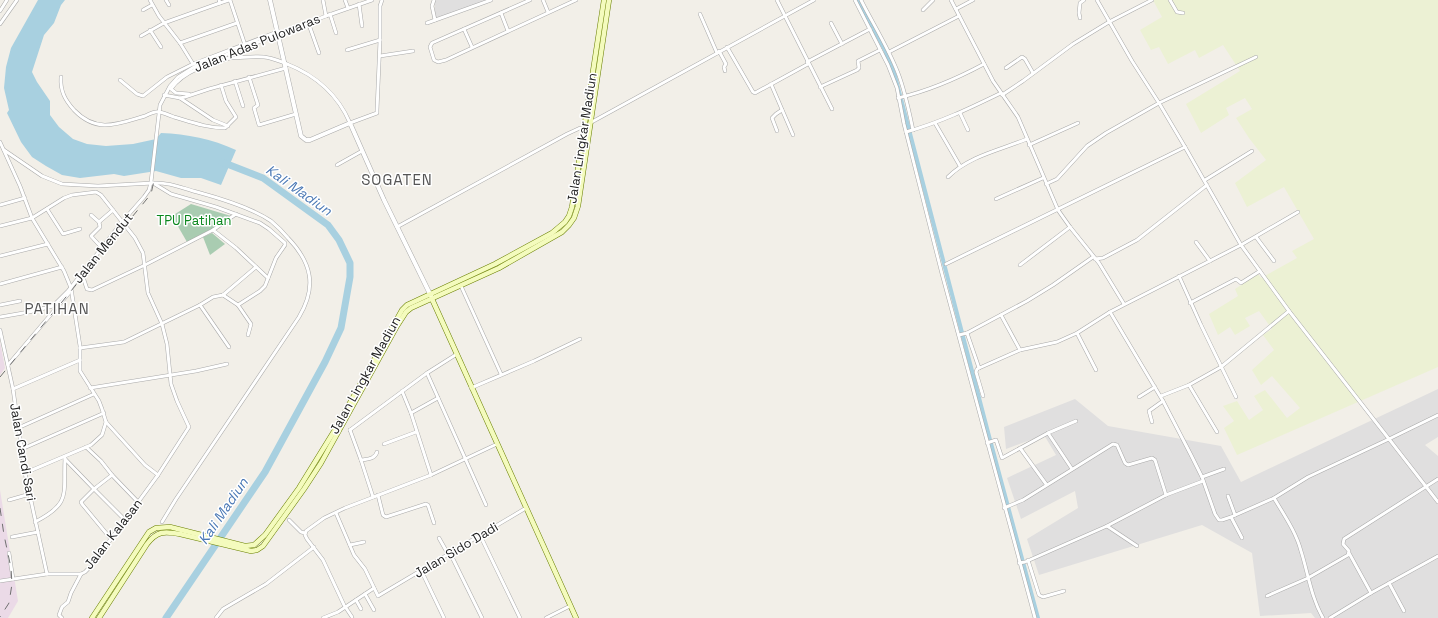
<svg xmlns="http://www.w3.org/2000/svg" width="1438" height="618" font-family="'Space Grotesk',sans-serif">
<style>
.residential{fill:#e0dfdf}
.industrial{fill:#ebdae7}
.farmland{fill:#ecf1d4}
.cemetery{fill:#a9ccb1}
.water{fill:#a8d0e0}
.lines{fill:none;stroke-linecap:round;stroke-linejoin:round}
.canal{stroke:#a8d0e0;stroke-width:4}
.river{stroke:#a8d0e0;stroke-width:7}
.minor-casing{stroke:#a9a9a9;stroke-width:4}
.tertiary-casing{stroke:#a9a9a9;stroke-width:5}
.secondary-casing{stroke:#697f02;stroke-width:5.5}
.minor{stroke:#fff;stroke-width:3}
.tertiary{stroke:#fff;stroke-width:4}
.secondary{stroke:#f4fbbd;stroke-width:4.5}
.rail{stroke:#707070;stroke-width:1;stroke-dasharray:8 8;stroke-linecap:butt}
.labels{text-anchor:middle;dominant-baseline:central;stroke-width:3;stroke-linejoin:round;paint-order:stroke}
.street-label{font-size:13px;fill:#222;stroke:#fff}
.park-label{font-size:13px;fill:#09871c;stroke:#fff}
.water-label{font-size:14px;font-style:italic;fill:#4a78b5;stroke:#fff}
.quarter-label{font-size:15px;letter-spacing:1px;fill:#555;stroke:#fff}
</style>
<rect width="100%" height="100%" fill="#f2efe8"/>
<g class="residential">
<polygon points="435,0 488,0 435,20"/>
<polygon points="1438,389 1438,437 1425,445 1438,456 1438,618 1315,618 1311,613 1260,616 1252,553 1202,525 1039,575 1027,539 1078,508 1075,491 1021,519 1007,478 1056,455 1044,435 1006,449 1004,427 1075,399 1108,426 1221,446 1241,482"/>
</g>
<g class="industrial">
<polygon points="0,342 5,368 0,375"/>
<polygon points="0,490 18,601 8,618 0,618"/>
</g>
<polygon class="farmland" points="1153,0 1438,0 1438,367 1237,455 1224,428 1234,421 1223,406 1237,401 1249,420 1263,410 1254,396 1265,390 1287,418 1300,408 1272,376 1261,385 1252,370 1274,350 1263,335 1272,329 1259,311 1245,318 1250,326 1235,335 1230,327 1218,335 1209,314 1238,296 1235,289 1258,274 1261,278 1297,258 1292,251 1314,239 1284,187 1247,207 1235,183 1266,160 1249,138 1236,118 1252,109 1245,98 1226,108 1229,115 1201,133 1186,104 1240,71 1223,45 1199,58 1195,50 1168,64 1159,47 1151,50 1140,30 1162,17"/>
<g class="cemetery">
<polygon points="191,204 231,216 217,227 187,242 172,216"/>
<polygon points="212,233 225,244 210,255 203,237"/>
</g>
<path class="water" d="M38,0H65L61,5L54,23L44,35L32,72L37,82L50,101V115L59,127L73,139L87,144L106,146L133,144L156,139L161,133C187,134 212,139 236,150L221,185L201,178H181L156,171L124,176L114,174L80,178L62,175L46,166L32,157L21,142L7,113L9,110L4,88L6,67L11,48Z"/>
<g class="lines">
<polyline class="canal" points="858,0 885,50 895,76 989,436 1038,618"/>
<polyline class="river" points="166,618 265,472 325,362 341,328 350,277 350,263 339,240 328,225 263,178 222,162"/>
<g class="minor-casing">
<g id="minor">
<polyline points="150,0 159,16 180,43 193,64"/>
<polyline points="166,0 169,5"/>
<polyline points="219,0 220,3 229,0"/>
<polyline points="230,0 245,45"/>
<polyline points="323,0 326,16"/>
<polyline points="345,0 348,8"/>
<polyline points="434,0 432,6 435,20"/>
<polyline points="530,0 432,43 430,47 434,60 438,62 446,60 576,0"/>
<polyline points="543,0 548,12"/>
<polyline points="777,0 832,109"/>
<polyline points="855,0 888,65 897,88 904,124 942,274 1035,618"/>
<path d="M861,0C873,24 888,47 898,73C905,91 909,111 913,130"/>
<polyline points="951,0 993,81 1018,117 1058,210 1070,227 1099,263 1124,304"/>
<polyline points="1097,0 1132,61 1159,103 1185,147 1241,245 1289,311 1389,439 1438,415"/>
<polyline points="1170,0 1177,12 1183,13"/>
<polyline points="359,4 362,26"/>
<polyline points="956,9 973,0"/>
<polyline points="143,10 152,5"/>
<polyline points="923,10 933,0"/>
<polyline points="0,11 7,0"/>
<polyline points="501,13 508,31"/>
<polyline points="330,14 336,33"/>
<polyline points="700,14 717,53"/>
<polyline points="1080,18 1079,13 1080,3 1084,0"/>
<polyline points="308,22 319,53"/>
<polyline points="427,23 491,0"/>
<polyline points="831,23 842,44"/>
<polyline points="0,24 17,0"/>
<polyline points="464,29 472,47"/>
<polyline points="150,30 161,47"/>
<polyline points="141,36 164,23 220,3"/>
<polyline points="180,43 237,23"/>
<polyline points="727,47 753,92 755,93 808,64"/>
<polyline points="347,50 380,40"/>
<polyline points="719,51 726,64 724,67 725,71"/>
<polyline points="889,52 959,16"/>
<path d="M229,53L230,58C242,58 253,56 264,57C273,58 279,61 287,64C315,75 338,95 350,123L377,113V110L380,40V6L382,0"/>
<polyline points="380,56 413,51"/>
<polyline points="807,62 870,29"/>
<polyline points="1006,68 1022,57 1025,59 1033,73"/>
<path d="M61,77C60,91 65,100 74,110C97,134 118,124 145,116C149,114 155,111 160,112C164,113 169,115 174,117C191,122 207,128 225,128L236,117L226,101L221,85"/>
<polyline points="249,77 258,105 254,108 259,125 296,114"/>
<polyline points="120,80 137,94 143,96 167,77 193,64 277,32"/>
<polyline points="235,81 243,106"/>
<polyline points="771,84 793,135"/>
<polyline points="820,87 857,70 859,68 858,61 880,50"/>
<path d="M189,94L176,93L171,89C183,71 210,63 230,58"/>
<polyline points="164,95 180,98 185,97 209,89 286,68"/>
<polyline points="1002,95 1023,81 1073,44 1109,22 1152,0"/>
<polyline points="180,98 213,120 228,126"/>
<path d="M898,98C928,91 958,78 984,64"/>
<polyline points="960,113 968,130"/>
<polyline points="590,123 814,0"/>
<polyline points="935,123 960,166"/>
<polyline points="777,131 772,118 776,114 782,110"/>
<path d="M906,132C941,122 968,109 1001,93"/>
<polyline points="0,142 20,186 32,218 64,271 71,288 80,346 80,371 99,401 102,409 106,422 102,435 91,445 25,473"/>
<polyline points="1029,145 1078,123"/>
<polyline points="4,150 42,176 62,184 98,186 153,183 171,194 216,207 260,223 269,229 285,243 285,245 276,258 265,286 260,291 238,305 223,295"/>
<polyline points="337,165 362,151"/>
<path d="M948,177C969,156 1000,150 1027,139"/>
<polyline points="1205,180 1252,151"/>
<path d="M153,183C169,182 182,188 197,192C219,198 252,208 271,221C277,226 283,232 288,238C312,263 317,287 299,317L176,499L162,522"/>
<polyline points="1046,184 1057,179 1087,146 1106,133 1159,103 1256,57"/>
<polyline points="996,199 1043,178"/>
<polyline points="0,205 25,198"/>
<polyline points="47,209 63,234 80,229"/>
<polyline points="1298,212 1241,245 1110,312 1163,401 1191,455 1202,477 1215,514 1219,520 1222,520 1231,517 1274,498 1308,477 1389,439 1438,502"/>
<polyline points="91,215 99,222 113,210"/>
<polyline points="99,222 100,227 91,236 102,248"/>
<polyline points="0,226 32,218 64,198 72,195 96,192 101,195 135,238 143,253 148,293 162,324 167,344 171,384 177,401 189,427 158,475 125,520 91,566 85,572 81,574 47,574 0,581"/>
<polyline points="397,227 567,134 580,128 584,128"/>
<polyline points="213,230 236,248 268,278"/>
<polyline points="1256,237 1274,261"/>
<polyline points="1196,242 1210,261"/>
<polyline points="0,256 48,244"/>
<polyline points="1095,259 1103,258 1137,240 1207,185"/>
<polyline points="946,264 1185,147"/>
<polyline points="1020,265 1070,227"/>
<polyline points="82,274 87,289 92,290 145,265 213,230 236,214"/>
<polyline points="1179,276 1201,325 1236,397"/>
<polyline points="0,284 62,267"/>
<polyline points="461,286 501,374"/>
<polyline points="223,295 256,267"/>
<polyline points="1190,303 1236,279 1241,283 1260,271"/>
<polyline points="0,305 20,301"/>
<polyline points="200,305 229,347"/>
<polyline points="238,305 251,324 248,335"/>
<polyline points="1001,315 1020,350"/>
<polyline points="0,317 29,312 53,306 69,290 122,222 144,197 149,190 151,182 160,105 170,86 178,77 194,67 326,16 372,0"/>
<polyline points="0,330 13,389 25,473 47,574"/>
<polyline points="967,333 979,368"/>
<polyline points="1077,333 1096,370"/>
<polyline points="959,335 967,333 1027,301 1053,285 1093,257"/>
<polyline points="80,348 124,342 200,305 213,297 223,295"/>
<polyline points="8,365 69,293 69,290"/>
<polyline points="427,373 486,505"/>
<polyline points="1189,385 1217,432"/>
<polyline points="90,388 196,371 227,364"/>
<polyline points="471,388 534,361 580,339"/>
<polyline points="13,389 80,360"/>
<polyline points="402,391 411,413 431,475"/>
<polyline points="983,396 976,372 977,369 1020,350 1057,342 1077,333 1110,312"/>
<polyline points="1161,396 1189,385 1221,367 1289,311"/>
<polyline points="1139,397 1155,387"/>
<polyline points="411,413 438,398"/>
<polyline points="106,422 145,465 158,475"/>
<polyline points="1152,422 1149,411 1163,401"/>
<polyline points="18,428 94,394"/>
<polyline points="350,430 427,373 457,354"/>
<polyline points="350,430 361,460 373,497"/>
<polyline points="1048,433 1072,469"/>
<polyline points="987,443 996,440 1002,458 1048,433 1076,421"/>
<polyline points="384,444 416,432"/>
<polyline points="86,447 101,461 112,475"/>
<polyline points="1020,448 1046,484"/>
<polyline points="22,449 104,413"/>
<polyline points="65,459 94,489 112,475 138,502"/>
<path d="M361,460C368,459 375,459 377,452"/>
<polyline points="1202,477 1224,469"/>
<polyline points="378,495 383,515 386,517 426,504 428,505 434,523"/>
<polyline points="1228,496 1235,515"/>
<path d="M1274,498C1284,515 1296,532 1301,551C1308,573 1311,597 1323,618"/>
<polyline points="9,500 30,494"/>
<polyline points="1004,508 1023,500 1113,444 1117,445 1125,463 1128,465 1152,458 1155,460 1166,495"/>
<polyline points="336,513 354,555 365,569 378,596 526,508"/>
<polyline points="1231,517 1242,538"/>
<polyline points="289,520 301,532 305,533"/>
<path d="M35,522C72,503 63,494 65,458"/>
<polyline points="1107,526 1137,546"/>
<polyline points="480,535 520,618"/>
<polyline points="12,537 38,532"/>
<polyline points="439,538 448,554"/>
<polyline points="111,539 82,504 81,502 94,489 125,520"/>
<polyline points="350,545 364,542"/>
<polyline points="9,553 13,579"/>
<polyline points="450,553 482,618"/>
<polyline points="1349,553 1371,593"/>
<polyline points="1028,560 1039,595 1043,597 1064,591"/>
<polyline points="1019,563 1025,562 1107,526 1166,495 1203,481"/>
<polyline points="421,570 444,618"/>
<polyline points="1389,583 1404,611"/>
<polyline points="365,594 374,610"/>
<polyline points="1267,596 1308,578 1348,555 1349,551 1343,544 1344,539 1438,479"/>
<polyline points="356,600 361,609"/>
<polyline points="352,617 344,605 323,560 307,539 305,535 306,531 324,518 345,508 431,475 497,444"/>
<polyline points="62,618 59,615 62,607 68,602 71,593 81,574"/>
<polyline points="216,618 223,609 266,584 314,547"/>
<polyline points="323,618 338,612 374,588"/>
<polyline points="546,618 570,606"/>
<polyline points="1330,618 1371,593 1438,556"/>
</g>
</g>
<g class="tertiary-casing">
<polyline id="tertiary" points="270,0 301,136 306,140 310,140 350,123 384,200 431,296"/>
</g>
<g class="secondary-casing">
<g id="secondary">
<polyline points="432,299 576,618"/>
<polyline points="92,618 143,541 149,532 156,528 170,527 245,546 254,545 265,535 299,488 333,433 402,310 407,305 495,264 552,233 565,222 569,216 572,207 604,0"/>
<path d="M99,618L147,544C157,531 164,531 180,534L251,551L257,550L263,546L304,489L321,463L397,326L406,312L411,308L499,268L562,232L569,225L574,218L578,206L609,0"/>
</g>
</g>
<use href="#minor" class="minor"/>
<use href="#tertiary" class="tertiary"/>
<use href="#secondary" class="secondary"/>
<g class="rail">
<polyline points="0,377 151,194 155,176"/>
<polyline points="0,508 4,535 11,568 12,584 9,603 0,617"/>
</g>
</g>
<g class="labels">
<g class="street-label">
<text transform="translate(257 43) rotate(-22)">Jalan Adas Pulowaras</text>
<text transform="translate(582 138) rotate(-81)">Jalan Lingkar Madiun</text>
<text transform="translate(103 248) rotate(-51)">Jalan Mendut</text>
<text transform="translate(365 375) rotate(-61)">Jalan Lingkar Madiun</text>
<text transform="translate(23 452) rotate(80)">Jalan Candi Sari</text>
<text transform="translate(113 534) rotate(-52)">Jalan Kalasan</text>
<text transform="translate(456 550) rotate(-31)">Jalan Sido Dadi</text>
</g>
<g class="park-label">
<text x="194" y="220">TPU Patihan</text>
</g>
<g class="water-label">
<text transform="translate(299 190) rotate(35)">Kali Madiun</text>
<text transform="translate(223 511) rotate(-56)">Kali Madiun</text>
</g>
<g class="quarter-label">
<text x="397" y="179">SOGATEN</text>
<text x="57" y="308">PATIHAN</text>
</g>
</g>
</svg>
